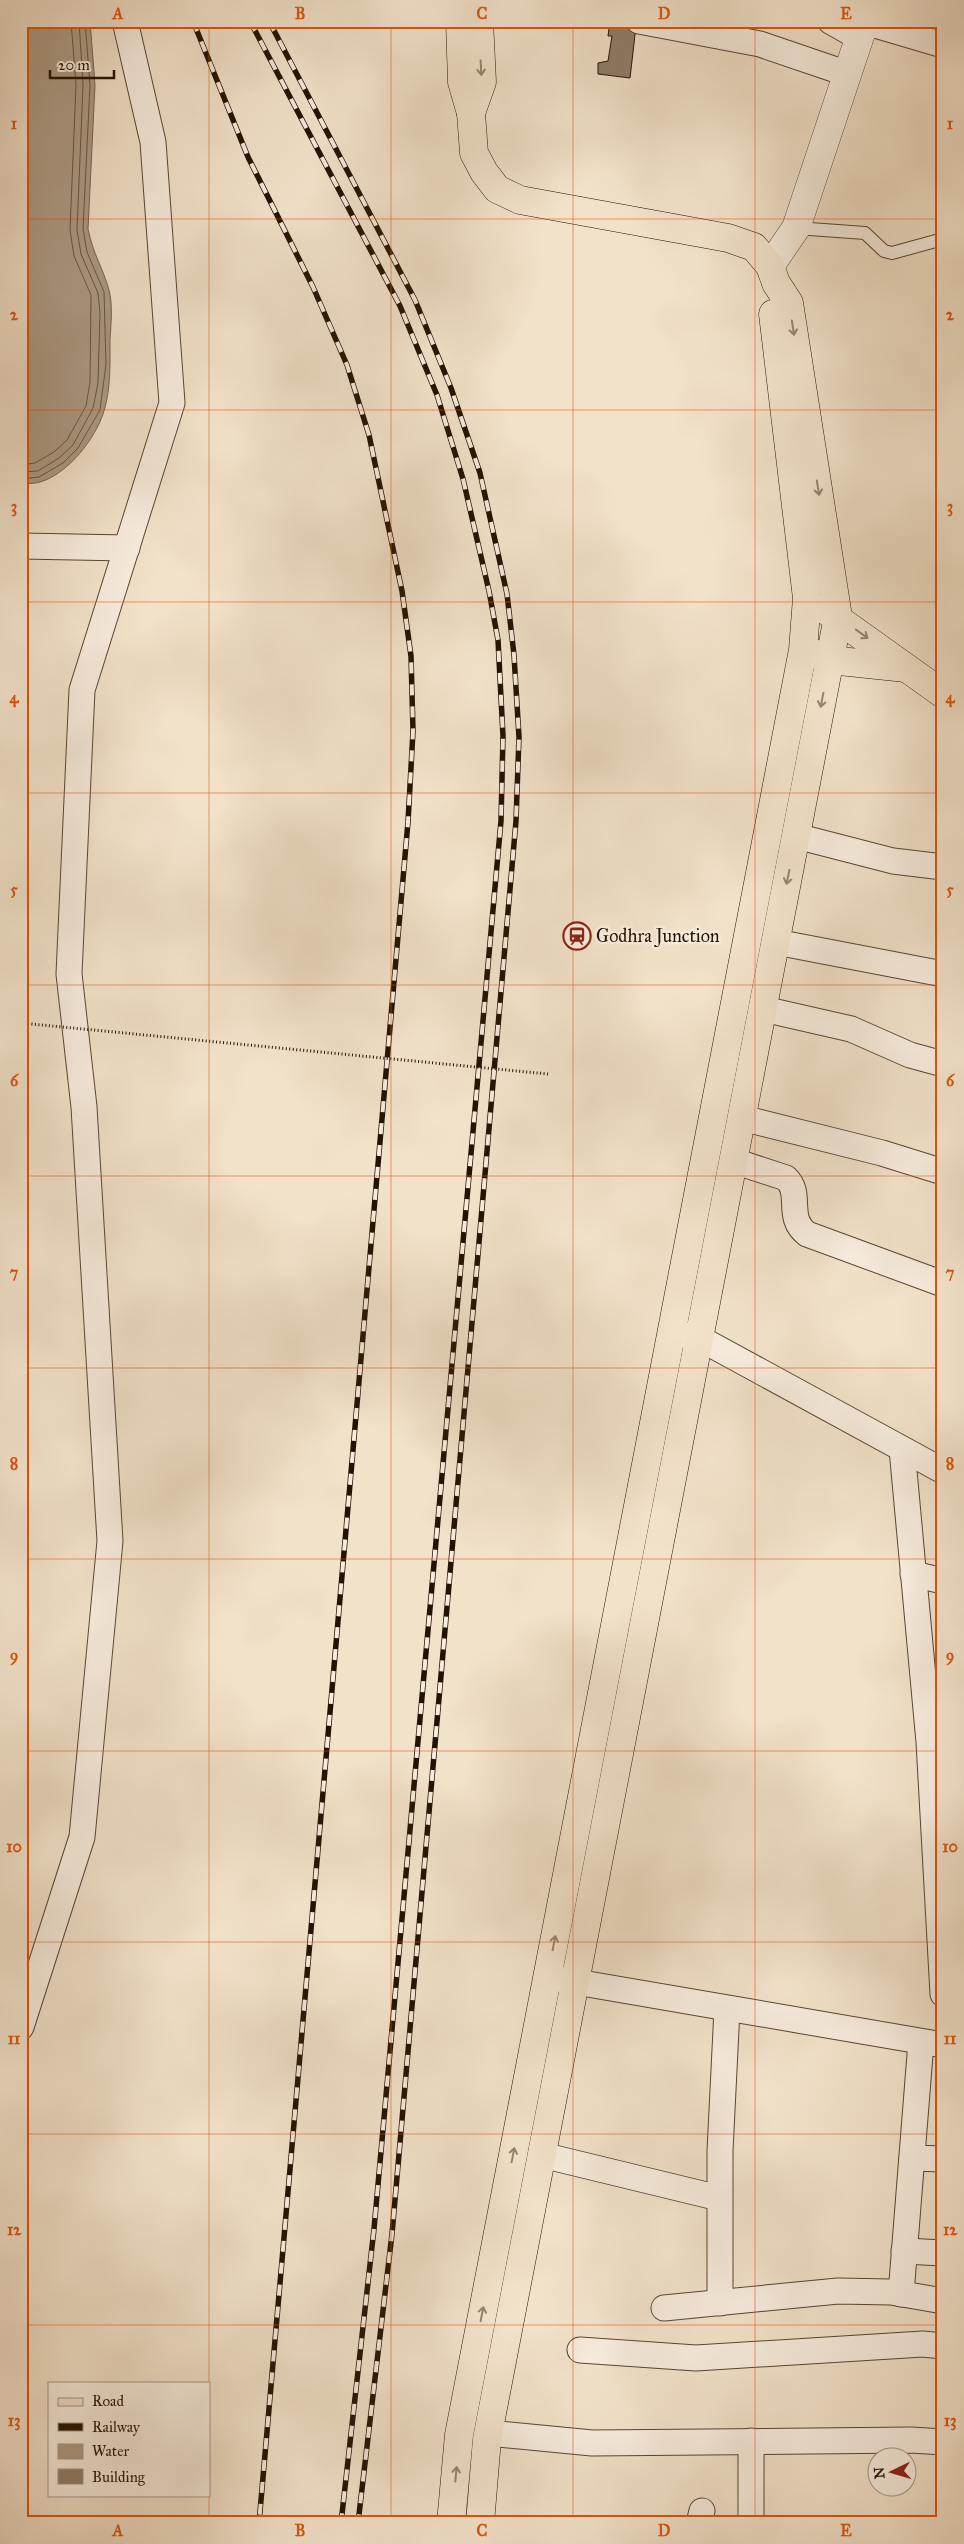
<svg xmlns="http://www.w3.org/2000/svg" width="964" height="2544" font-family="'IM FELL Great Primer',serif">
<style>
.water{fill:#ac9b85;stroke:#766450}
.lines{fill:none;stroke-linecap:round;stroke-linejoin:round}
.shore{stroke:#685642;stroke-width:1}
.building{fill:#8f7e69;stroke:#241200}
.service-casing{stroke:#584632;stroke-width:14}
.minor-casing{stroke:#584632;stroke-width:27}
.tertiary-casing{stroke:#584632;stroke-width:29}
.primary-casing{stroke:#241200;stroke-width:29}
.service{stroke:#f7ecdd;stroke-width:12}
.minor{stroke:#f7ecdd;stroke-width:25}
.tertiary{stroke:#f7ecdd;stroke-width:28}
.primary{stroke:#f2e2ca;stroke-width:28}
.rail-casing{stroke:#241200;stroke-width:5.5}
.rail{stroke:#f7ecdd;stroke-width:4;stroke-dasharray:11;stroke-linecap:butt}
.path-bridge{stroke:#241200;stroke-width:3;stroke-dasharray:1 2.5;stroke-linecap:butt}
.oneway{stroke:#95846f}
.grid{fill:none;stroke:#de550b;stroke-width:1;stroke-opacity:0.55}
.labels{text-anchor:middle;dominant-baseline:central;stroke-width:5;stroke-linejoin:round;paint-order:stroke}
.poi-label{font-size:18px;fill:#241200;stroke:#f7ecdd;text-anchor:start}
.neatline{fill:none;stroke:#de550b;stroke-width:2}
.grid-label{font-size:16px;text-anchor:middle;font-weight:bold;fill:#de550b}
</style>
<rect width="100%" height="100%" fill="#f2e2ca"/>
<filter id="stains"><feTurbulence type="fractalNoise" baseFrequency=".004" numOctaves="4"/><feColorMatrix values="0 0 0 0 .2 0 0 0 0 .09 0 0 0 0 .02 0 0 0 .5 -.17"/></filter>
<radialGradient id="worn" r=".72"><stop offset=".6" stop-color="#630" stop-opacity="0"/><stop offset="1" stop-color="#630" stop-opacity=".3"/></radialGradient>
<path class="water" d="M21,21H90L95,85L88,229C93,254 103,268 109,290C113,306 111,323 110,339C110,363 111,388 104,411C96,438 68,474 40,482C34,484 27,483 21,484Z"/>
<g class="lines">
<g class="shore">
<polyline points="21,465 35,463 54,452 67,440 86,406 90,382 91,295 74,256 70,230 76,85 71,21"/>
<polyline points="21,472 38,471 59,458 73,445 93,408 98,383 100,313 98,293 81,254 77,230 83,85 79,21"/>
<polyline points="21,479 39,477 63,463 78,448 100,410 106,364 104,292 87,252 83,229 90,85 85,21"/>
</g>
</g>
<polygon class="building" points="610,21 636,26 630,78 598,74 598,63 608,61 612,36 608,36"/>
<g class="lines">
<g class="service-casing">
<polyline id="service" points="796,228 865,233 884,251 892,253 943,239"/>
</g>
<g class="minor-casing">
<g id="minor">
<polyline points="639,21 760,44 848,74"/>
<polyline points="830,21 860,38"/>
<polyline points="865,22 943,45"/>
<polyline points="21,546 127,548"/>
<polyline points="796,836 893,861 943,867"/>
<polyline points="776,942 943,974"/>
<polyline points="763,1009 851,1029 910,1055 943,1064"/>
<polyline points="742,1118 882,1153 943,1172"/>
<path d="M734,1161L786,1178C803,1194 785,1217 807,1234L943,1284"/>
<polyline points="672,1332 699,1338 943,1471"/>
<polyline points="902,1449 929,1742 943,1994"/>
<polyline points="913,1574 943,1581"/>
<polyline points="547,1977 943,2045"/>
<polyline points="21,2027 82,1837 110,1541 84,1107 69,974 82,690 172,403 153,142 125,21"/>
<polyline points="542,2155 719,2198"/>
<polyline points="912,2158 943,2159"/>
<polyline points="904,2251 943,2253"/>
<polyline points="901,2294 921,2042"/>
<polyline points="720,2303 720,2151 727,2009"/>
<polyline points="664,2308 838,2291 891,2292 943,2301"/>
<polyline points="580,2350 696,2358 923,2344 943,2346"/>
<polyline points="488,2433 592,2443 911,2440 943,2442"/>
<polyline points="699,2523 702,2511"/>
<polyline points="751,2523 751,2441"/>
</g>
</g>
<g class="tertiary-casing">
<polyline id="tertiary" points="770,266 796,228 865,21"/>
</g>
<g class="primary-casing">
<g id="primary">
<polyline points="460,21 462,82 471,113 474,153 484,172 497,189 520,200 728,238 754,247 770,266 776,283 789,303 838,617 487,2439 480,2523"/>
<polyline points="471,113 482,82 479,21"/>
<polyline points="824,609 943,694"/>
<polyline points="813,653 830,660 906,668"/>
<polyline points="451,2523 459,2435 803,650 807,598 773,314"/>
</g>
</g>
<use href="#service" class="service"/>
<use href="#minor" class="minor"/>
<use href="#tertiary" class="tertiary"/>
<use href="#primary" class="primary"/>
<g class="rail-casing">
<g id="rail">
<polyline points="193,21 248,157 313,287 347,365 369,435 402,591 411,656 413,731 408,822 259,2523"/>
<polyline points="250,21 400,306 437,395 463,479 489,591 498,640 503,736 501,821 374,2229 341,2523"/>
<polyline points="269,21 415,300 451,388 480,473 507,594 514,655 519,737 516,821 392,2234 358,2523"/>
</g>
</g>
<use href="#rail" class="rail"/>
<polyline class="path-bridge" points="21,1023 548,1074"/>
</g>
<defs><path id="oneway-shaft" d="M-6 0H5M1.5-3L5.5 0L1.5 3" fill="none" stroke-width="1.6" stroke-linecap="round" stroke-linejoin="round" transform="scale(1.25)"/></defs>
<g class="oneway">
<use href="#oneway-shaft" transform="translate(481 68) rotate(87)"/>
<use href="#oneway-shaft" transform="translate(793 328) rotate(81)"/>
<use href="#oneway-shaft" transform="translate(818 488) rotate(81)"/>
<use href="#oneway-shaft" transform="translate(862 634) rotate(36)"/>
<use href="#oneway-shaft" transform="translate(822 700) rotate(101)"/>
<use href="#oneway-shaft" transform="translate(788 877) rotate(101)"/>
<use href="#oneway-shaft" transform="translate(554 1943) rotate(-79)"/>
<use href="#oneway-shaft" transform="translate(513 2155) rotate(-79)"/>
<use href="#oneway-shaft" transform="translate(482 2314) rotate(-79)"/>
<use href="#oneway-shaft" transform="translate(456 2474) rotate(-85)"/>
</g>
<path class="grid" d="M209,21V2523M391,21V2523M573,21V2523M755,21V2523M21,219H943M21,410H943M21,602H943M21,793H943M21,985H943M21,1176H943M21,1368H943M21,1559H943M21,1751H943M21,1942H943M21,2134H943M21,2325H943"/>
<defs>
<g id="station-ring" transform="scale(1.4375)"><circle r="9.5" fill="#f7ecdd" stroke="#8f2418" stroke-width="1.5"/><path d="M-3-6H3Q5-6 5-4V2Q5 4 3 4L4.5 6H3L1.5 4h-3L-3 6H-4.5L-3 4Q-5 4-5 2V-4Q-5-6-3-6ZM-3.5-4v3h7v-3ZM-3.5 1v1.5H-2V1ZM2 1v1.5H3.5V1Z" fill="#8f2418"/></g>
</defs>
<g fill-rule="evenodd">
<use href="#station-ring" x="577" y="936"/>
</g>
<g class="labels">
<g class="poi-label">
<text x="596" y="936">Godhra Junction</text>
</g>
</g>
<rect width="964" height="2544" fill="none" stroke="#f2e2ca" stroke-width="55"/>
<rect x="48" y="2382" width="162" height="115" fill="#f7ecdd" stroke="#a39585"/>
<rect x="58" y="2398" width="25" height="8" fill="#f2e2ca" stroke="#a39585"/>
<text x="92" y="2406" font-size="15" fill="#241200">Road</text>
<rect x="58" y="2423" width="25" height="8" fill="#241200" stroke="#a39585"/>
<text x="92" y="2432" font-size="15" fill="#241200">Railway</text>
<rect x="58" y="2444" width="25" height="15" fill="#ac9b85" stroke="#a39585"/>
<text x="92" y="2456" font-size="15" fill="#241200">Water</text>
<rect x="58" y="2469" width="25" height="15" fill="#8f7e69" stroke="#a39585"/>
<text x="92" y="2482" font-size="15" fill="#241200">Building</text>
<g transform="translate(892 2472) rotate(265)"><circle r="24" fill="#f7ecdd" stroke="#a39585"/>
<path d="M0-4L9 19L0 12L-9 19Z" fill="#8f2418"/>
<text y="-8" font-size="14" font-weight="bold" text-anchor="middle" fill="#241200">N</text>
</g>
<path d="M50 70v8h64v-8" fill="none" stroke="#241200" stroke-width="2.5"/>
<text x="58" y="70" font-size="15" fill="#241200" stroke="#f7ecdd" stroke-width="4" paint-order="stroke">20 m</text>
<rect x="28" y="28" width="908" height="2488" class="neatline"/>
<g class="grid-label">
<text x="118" y="19">A</text>
<text x="300" y="19">B</text>
<text x="482" y="19">C</text>
<text x="664" y="19">D</text>
<text x="846" y="19">E</text>
<text x="14" y="129">1</text>
<text x="950" y="129">1</text>
<text x="14" y="320">2</text>
<text x="950" y="320">2</text>
<text x="14" y="512">3</text>
<text x="950" y="512">3</text>
<text x="14" y="703">4</text>
<text x="950" y="703">4</text>
<text x="14" y="895">5</text>
<text x="950" y="895">5</text>
<text x="14" y="1086">6</text>
<text x="950" y="1086">6</text>
<text x="14" y="1278">7</text>
<text x="950" y="1278">7</text>
<text x="14" y="1469">8</text>
<text x="950" y="1469">8</text>
<text x="14" y="1661">9</text>
<text x="950" y="1661">9</text>
<text x="14" y="1852">10</text>
<text x="950" y="1852">10</text>
<text x="14" y="2044">11</text>
<text x="950" y="2044">11</text>
<text x="14" y="2235">12</text>
<text x="950" y="2235">12</text>
<text x="14" y="2426">13</text>
<text x="950" y="2426">13</text>
<text x="118" y="2536">A</text>
<text x="300" y="2536">B</text>
<text x="482" y="2536">C</text>
<text x="664" y="2536">D</text>
<text x="846" y="2536">E</text>
</g>
<rect width="100%" height="100%" filter="url(#stains)"/>
<rect width="100%" height="100%" fill="url(#worn)"/>
</svg>
